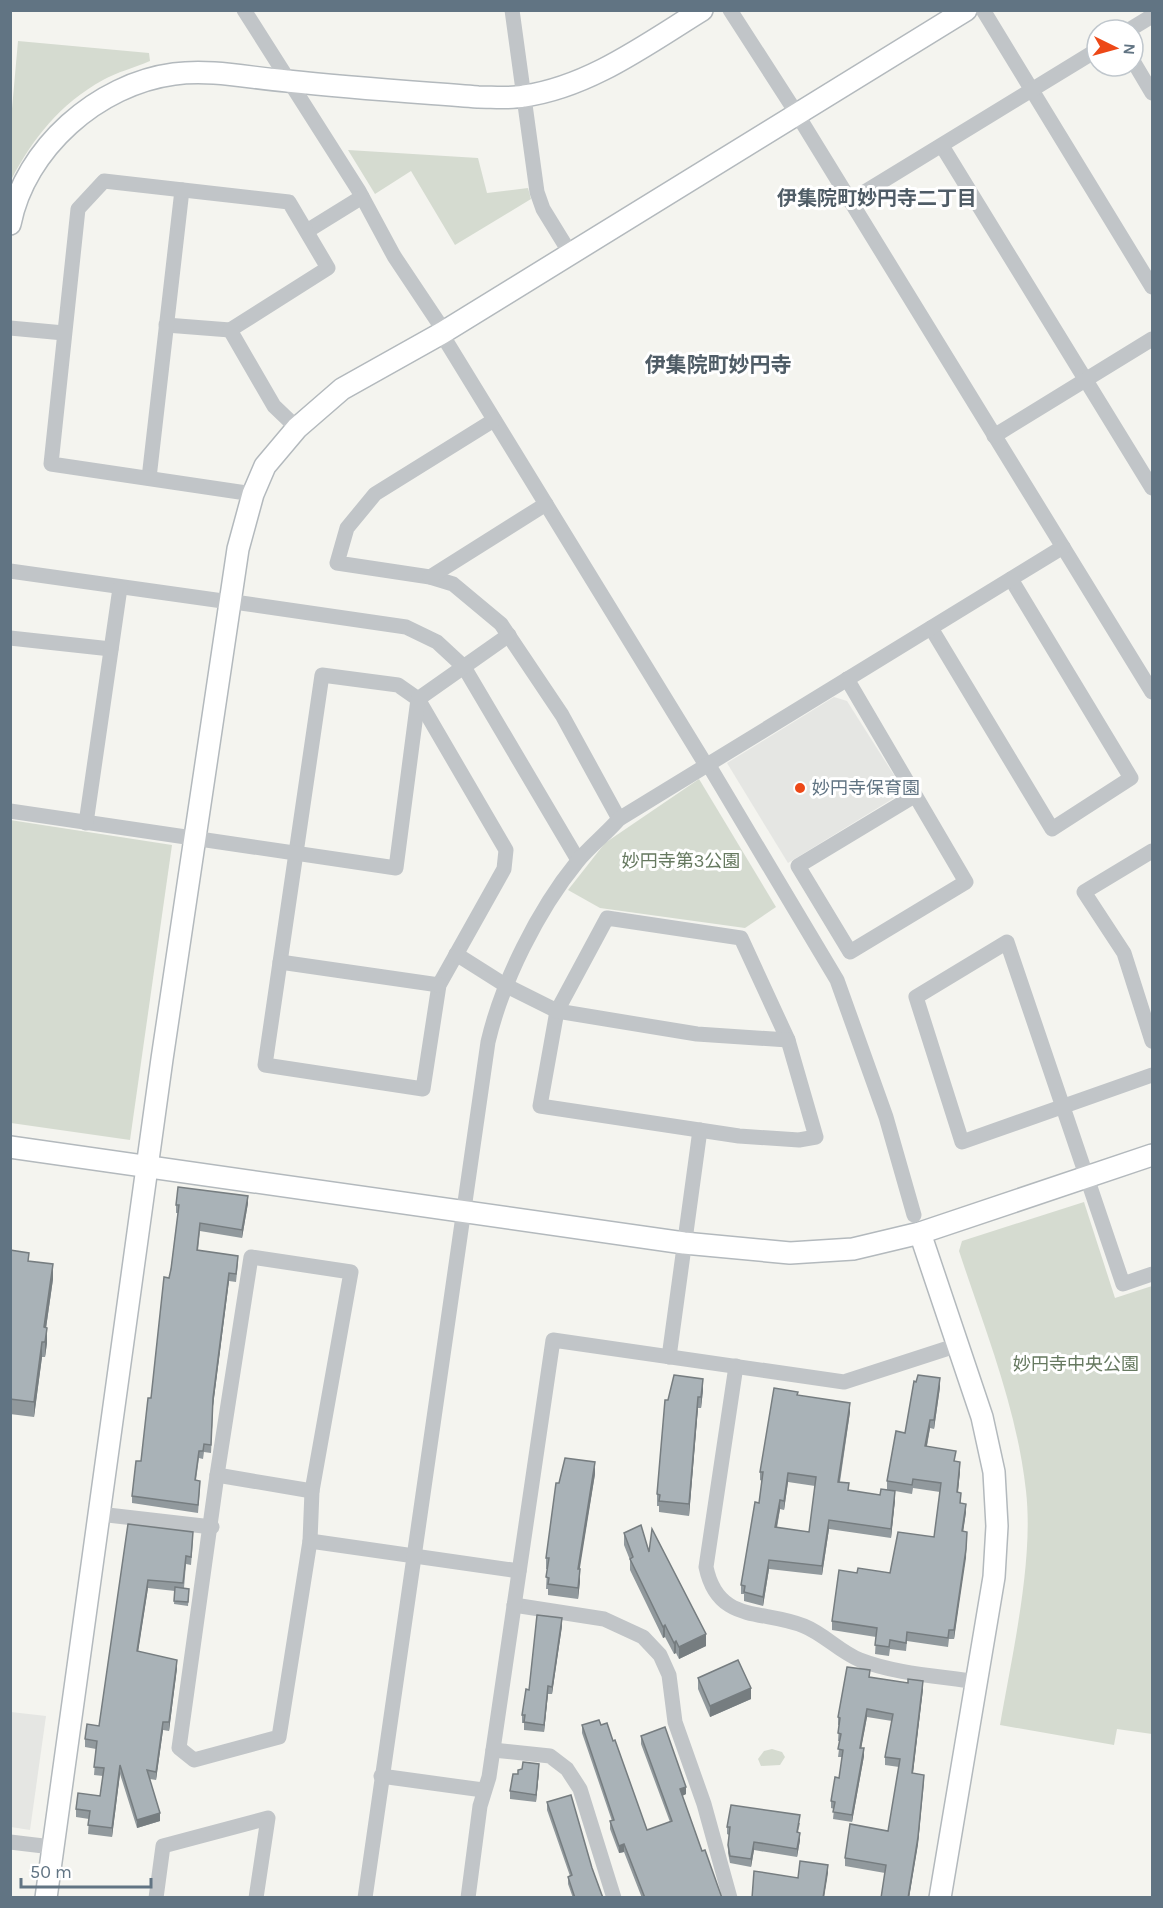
<svg xmlns="http://www.w3.org/2000/svg" width="1163" height="1908" font-family="Karla,'Noto Sans JP',sans-serif">
<style>
.built{fill:#e5e6e3}
.green{fill:#d5dbd0}
.lines{fill:none;stroke-linecap:round;stroke-linejoin:round}
.secondary-casing{stroke:#b3b9bd;stroke-width:24}
.street{stroke:#c1c5c8;stroke-width:15}
.secondary{stroke:#fff;stroke-width:21}
.wall{fill:#91999d;fill-rule:evenodd}
.shaded-wall{fill:#767d80}
.building{fill:#a9b2b7;stroke:#767d80;stroke-width:1.5;fill-rule:evenodd}
.poi-dot{fill:#ed4817;stroke:#fff;stroke-width:2}
.labels{text-anchor:middle;dominant-baseline:central;stroke-width:6;stroke-linejoin:round;paint-order:stroke}
.poi-label{font-size:18px;fill:#617483;stroke:#fff;text-anchor:start}
.park-label{font-size:18px;fill:#667960;stroke:#fff}
.neighbourhood-label{font-size:20px;font-weight:bold;fill:#505d67;stroke:#fff}
.quarter-label{font-size:21px;font-weight:bold;fill:#505d67;stroke:#fff}
</style>
<rect width="100%" height="100%" fill="#f4f4ef"/>
<g class="built">
<polygon points="834,697 847,701 899,783 894,798 788,863 727,763"/>
<polygon points="11,1712 46,1716 30,1830 11,1827"/>
</g>
<g class="green">
<path d="M18,41L149,53L150,61C134,68 117,72 103,80C60,104 33,138 11,180V120Z"/>
<polygon points="348,150 478,158 487,193 528,188 531,199 455,245 411,171 375,194"/>
<polygon points="699,779 776,907 745,928 600,908 568,890 605,843"/>
<polygon points="10,820 172,845 130,1140 11,1123"/>
<path d="M1084,1202L1115,1298L1152,1286V1734L1117,1729L1114,1745L1000,1725C1012,1655 1034,1561 1026,1491C1017,1408 985,1330 959,1251L962,1241Z"/>
<polygon points="772,1749 782,1752 785,1757 780,1765 761,1766 758,1759 764,1751"/>
</g>
<g class="lines">
<g class="secondary-casing">
<g id="secondary">
<path d="M10,224C25,148 98,84 174,74C212,69 250,78 287,81C351,88 414,92 478,97C493,97 509,99 524,96C589,87 647,44 702,10"/>
<polyline points="10,1147 684,1243 790,1253 853,1249 920,1233 1152,1155"/>
<polyline points="920,1233 982,1417 994,1472 997,1526 994,1577 940,1898"/>
<polyline points="46,1898 162,1059 238,549 253,494 265,466 297,428 342,389 442,333 966,10"/>
</g>
</g>
<g class="street">
<polyline points="244,10 359,191 394,256 438,322 446,341 706,765"/>
<polyline points="512,10 537,192 543,209 570,253"/>
<polyline points="730,10 797,114 1152,692"/>
<polyline points="983,10 1152,287"/>
<polyline points="1129,30 1152,16"/>
<polyline points="1133,61 1152,93"/>
<polyline points="942,146 1152,488"/>
<polyline points="850,201 1097,50"/>
<polyline points="307,231 362,197"/>
<polyline points="166,325 230,330"/>
<polyline points="10,328 64,333"/>
<polyline points="494,420 375,494 347,528 337,563 430,577 453,584 501,624 562,715 619,819"/>
<polyline points="994,436 1152,339"/>
<polyline points="149,478 182,190"/>
<polyline points="253,494 51,464 78,209 104,181 289,202 328,268 230,330 274,406 297,428"/>
<polyline points="10,571 230,602"/>
<polyline points="430,577 546,504"/>
<polyline points="241,603 406,627 437,642 464,667 578,860"/>
<polyline points="931,628 1052,829 1131,778 1011,579"/>
<polyline points="10,638 111,649"/>
<polygon points="322,675 398,685 418,699 506,850 504,869 439,985 423,1089 265,1065"/>
<polyline points="847,679 966,882 850,952 798,866 914,796"/>
<polyline points="708,764 837,980 886,1117 914,1215"/>
<polyline points="10,811 396,868 418,699 509,635"/>
<polyline points="86,823 120,588"/>
<polyline points="1152,851 1084,892 1124,953 1152,1041"/>
<polygon points="607,918 741,938 788,1040 816,1137 799,1140 739,1136 540,1106 557,1011"/>
<polyline points="456,954 505,985 557,1011 697,1034 788,1040"/>
<polyline points="280,962 439,985"/>
<path d="M1152,1075L962,1142L916,997L1007,942C1046,1056 1084,1170 1123,1284L1152,1274"/>
<polygon points="251,1257 351,1272 312,1491 310,1541 279,1737 194,1760 179,1748 217,1475"/>
<polyline points="669,1357 700,1130"/>
<path d="M736,1366L706,1567C718,1624 762,1609 804,1626C824,1634 840,1652 860,1660C896,1674 940,1676 978,1682"/>
<polyline points="217,1475 312,1491"/>
<polyline points="99,1514 212,1527"/>
<polyline points="310,1541 519,1571"/>
<polyline points="514,1605 604,1619 643,1637 660,1655 669,1675 675,1722 704,1804 730,1898"/>
<polyline points="493,1750 550,1756 567,1769 580,1789 614,1898"/>
<polyline points="381,1776 483,1790"/>
<polyline points="10,1842 52,1847"/>
<polyline points="156,1898 163,1846 268,1818 256,1898"/>
<path d="M365,1898L488,1042C502,982 538,910 577,862C589,847 606,834 619,819L1063,547"/>
<polyline points="468,1898 480,1806 489,1777 553,1340 844,1382 958,1345"/>
</g>
<use href="#secondary" class="secondary"/>
</g>
<g class="wall">
<polygon points="248,1203 242,1238 200,1231 198,1251 238,1263 236,1282 229,1281 213,1406 211,1453 204,1452 203,1459 199,1458 196,1480 200,1488 198,1513 132,1503 132,1496 141,1461 169,1278 171,1269 178,1213 176,1213 176,1205"/>
<polygon points="10,1250 29,1261 53,1279 46,1328 47,1343 45,1357 42,1357 34,1417 10,1414"/>
<path d="M940,1387L934,1429L930,1428L927,1446L955,1461L960,1471L958,1492L961,1503L966,1512L963,1531L967,1540L954,1639H949L948,1647L907,1641L906,1651L890,1649L889,1656L875,1654L876,1637L832,1630V1621L857,1573H890L934,1537L940,1492L913,1488L912,1494L895,1491V1500L891,1538L829,1529L822,1575L769,1569L763,1606L744,1601V1594H741V1585L759,1503L762,1481L760,1480V1472L798,1396L850,1412L840,1482L849,1491L880,1495L887,1490V1481L905,1433ZM788,1482L815,1486L809,1532L777,1528L780,1509L784,1510Z"/>
<polygon points="703,1390 701,1408 698,1408 689,1516 659,1512 659,1506 657,1506 657,1494 668,1400"/>
<polygon points="595,1474 579,1569 580,1581 578,1599 548,1595 548,1589 546,1589 547,1569 546,1569 546,1558 559,1483"/>
<polygon points="128,1524 193,1540 191,1565 186,1564 184,1588 189,1592 188,1606 174,1604 175,1591 148,1588 138,1651 177,1668 169,1731 163,1730 156,1780 150,1779 160,1821 137,1828 120,1774 112,1837 88,1834 89,1819 76,1817 76,1809 100,1796 103,1776 94,1775 96,1749 85,1747 85,1739 99,1726"/>
<polygon points="624,1533 649,1552 706,1646 679,1659 676,1653 674,1654 665,1637 663,1638 630,1570 630,1560 624,1545"/>
<polygon points="562,1626 552,1694 548,1694 544,1732 524,1730 524,1723 522,1723 522,1715 529,1690"/>
<polygon points="870,1677 923,1689 913,1773 924,1783 918,1844 909,1898 881,1898 885,1873 845,1866 845,1858 888,1831 899,1767 885,1765 885,1757 892,1721 867,1717 861,1748 864,1756 852,1822 833,1819 834,1809 831,1808 831,1801 839,1778 842,1757 838,1757 840,1741 838,1741 839,1725 838,1725 838,1717"/>
<polygon points="698,1678 751,1699 710,1717 698,1689"/>
<polygon points="582,1725 601,1725 613,1741 647,1830 670,1822 641,1744 641,1736 686,1794 682,1796 702,1851 722,1898 642,1898 624,1852 619,1853 610,1829 610,1821 612,1821 582,1733"/>
<polygon points="539,1771 536,1802 510,1799 510,1791 518,1774"/>
<polygon points="547,1802 592,1868 603,1898 573,1898 568,1884 568,1877 570,1876 547,1810"/>
<polygon points="800,1823 798,1832 800,1840 797,1857 754,1850 751,1867 730,1863 728,1853 729,1835 727,1834 727,1827"/>
</g>
<g class="shaded-wall">
<polygon points="248,1196 248,1203 242,1238 242,1230"/>
<polygon points="53,1264 53,1279 44,1342 44,1327"/>
<polygon points="229,1273 229,1281 213,1406 211,1453 213,1398"/>
<polygon points="47,1328 47,1343 45,1357 45,1342"/>
<polygon points="42,1342 42,1357 34,1417 34,1402"/>
<polygon points="940,1378 940,1387 934,1429 934,1420"/>
<polygon points="703,1379 703,1390 701,1408 701,1397"/>
<polygon points="698,1397 698,1408 689,1516 689,1504"/>
<polygon points="850,1403 850,1412 838,1491 838,1482"/>
<polygon points="930,1420 930,1428 925,1455 925,1446"/>
<polygon points="595,1462 595,1474 578,1580 578,1569"/>
<polygon points="960,1462 960,1471 957,1501 957,1492"/>
<polygon points="788,1473 788,1482 784,1510 784,1501"/>
<polygon points="895,1491 895,1500 891,1538 891,1529"/>
<polygon points="780,1500 780,1509 775,1536 775,1527"/>
<polygon points="966,1504 966,1512 962,1540 962,1531"/>
<polygon points="829,1520 829,1529 822,1575 822,1566"/>
<polygon points="967,1532 966,1558 954,1639 954,1630"/>
<polygon points="769,1560 769,1569 763,1606 763,1597"/>
<polygon points="580,1569 580,1581 578,1599 578,1588"/>
<polygon points="148,1580 148,1588 137,1659 137,1651"/>
<polygon points="562,1618 562,1626 552,1694 552,1687"/>
<polygon points="665,1625 665,1637 663,1638 663,1627"/>
<polygon points="706,1634 706,1646 679,1659 679,1647"/>
<polygon points="676,1641 676,1653 674,1654 674,1643"/>
<polygon points="177,1660 177,1668 169,1731 169,1722"/>
<polygon points="923,1681 923,1689 912,1781 912,1773"/>
<polygon points="548,1686 548,1694 544,1732 544,1725"/>
<polygon points="751,1688 751,1699 710,1717 710,1706"/>
<polygon points="867,1709 867,1717 860,1755 860,1748"/>
<polygon points="163,1722 163,1730 156,1780 156,1772"/>
<polygon points="864,1748 864,1756 852,1822 852,1815"/>
<polygon points="539,1764 539,1771 536,1802 536,1795"/>
<polygon points="120,1765 120,1774 112,1837 112,1828"/>
<polygon points="924,1775 918,1844 909,1898 908,1898"/>
<polygon points="686,1787 686,1794 680,1797 680,1789"/>
<polygon points="160,1813 160,1821 137,1828 137,1820"/>
<polygon points="800,1833 800,1840 797,1857 797,1849"/>
<polygon points="754,1842 754,1850 751,1867 751,1859"/>
<polygon points="624,1844 624,1852 619,1853 619,1846"/>
<polygon points="828,1865 828,1873 824,1898 823,1898"/>
</g>
<g class="building">
<polygon points="178,1187 248,1196 242,1230 200,1223 197,1250 238,1256 236,1274 229,1273 213,1398 211,1445 204,1444 203,1451 199,1451 195,1480 200,1481 198,1505 132,1496 136,1461 141,1461 148,1398 151,1398 164,1277 169,1278 171,1269 179,1205 176,1205"/>
<polygon points="10,1250 29,1253 28,1261 53,1264 44,1327 47,1328 45,1342 42,1342 34,1402 10,1399"/>
<polygon points="674,1375 703,1379 701,1397 698,1397 689,1504 659,1501 660,1495 657,1494 665,1400 668,1400"/>
<polygon points="918,1375 940,1378 934,1420 930,1420 925,1446 956,1451 954,1461 960,1462 957,1492 961,1493 960,1503 966,1504 962,1531 967,1532 966,1549 954,1630 949,1630 948,1638 907,1632 906,1643 890,1640 889,1647 875,1645 877,1628 832,1621 839,1570 857,1573 858,1568 890,1573 898,1532 934,1537 941,1483 913,1479 912,1485 887,1481 896,1431 905,1433 914,1381 916,1382"/>
<path d="M774,1388L798,1392L797,1395L850,1403L838,1482L849,1483L848,1490L880,1495L881,1489L895,1491L891,1529L829,1520L822,1566L769,1560L763,1597L744,1592L745,1586L741,1585L755,1502L759,1503L763,1472H760ZM788,1473L816,1477L809,1532L775,1527L780,1500L784,1501Z"/>
<polygon points="565,1458 595,1462 578,1569 580,1569 578,1588 548,1584 549,1578 546,1577 549,1558 546,1558 556,1483 559,1483"/>
<polygon points="128,1524 193,1532 191,1557 186,1556 183,1583 148,1580 137,1651 177,1660 169,1722 163,1722 156,1772 147,1770 160,1813 137,1820 120,1765 112,1828 88,1825 90,1811 76,1809 78,1793 100,1796 104,1768 94,1767 97,1741 85,1739 87,1724 99,1726"/>
<polygon points="641,1525 649,1552 652,1529 706,1634 679,1647 676,1641 674,1643 665,1625 663,1627 630,1559 633,1557 624,1533"/>
<polygon points="175,1587 189,1589 188,1602 174,1601"/>
<polygon points="537,1615 562,1618 552,1687 548,1686 544,1725 524,1722 525,1715 522,1715 526,1689 529,1690"/>
<polygon points="738,1660 751,1688 710,1706 698,1678"/>
<polygon points="847,1667 870,1670 869,1677 908,1683 908,1679 923,1681 912,1773 924,1775 918,1837 908,1898 881,1898 886,1865 845,1858 850,1824 888,1831 900,1759 885,1757 893,1714 867,1709 860,1748 864,1748 852,1815 833,1812 835,1802 831,1801 835,1777 839,1778 843,1750 838,1749 841,1734 838,1733 840,1718 838,1717"/>
<polygon points="599,1720 601,1725 607,1723 613,1741 615,1740 647,1830 672,1821 641,1736 665,1727 686,1787 680,1789 702,1851 705,1850 722,1898 645,1898 624,1844 619,1846 610,1821 614,1820 582,1725"/>
<polygon points="523,1762 539,1764 536,1795 510,1791 513,1774 518,1774 518,1770 522,1769"/>
<polygon points="571,1795 592,1868 603,1898 575,1898 568,1877 572,1875 547,1802"/>
<polygon points="731,1805 800,1815 797,1832 800,1833 797,1849 754,1842 751,1859 730,1856 728,1845 730,1827 727,1827"/>
<polygon points="800,1861 828,1865 823,1898 752,1898 754,1871 798,1878"/>
</g>
<circle class="poi-dot" cx="800" cy="788" r="6"/>
<g class="labels">
<g class="poi-label">
<text x="812" y="788">妙円寺保育園</text>
</g>
<g class="park-label">
<text x="681" y="861">妙円寺第3公園</text>
<text x="1076" y="1364">妙円寺中央公園</text>
</g>
<g class="neighbourhood-label">
<text x="877" y="198">伊集院町妙円寺二丁目</text>
</g>
<g class="quarter-label">
<text x="718" y="365">伊集院町妙円寺</text>
</g>
</g>
<rect width="1163" height="1908" fill="none" stroke="#617483" stroke-width="24"/>
<g transform="translate(1115 48) rotate(95)"><circle r="28" fill="#ffffff" stroke="#c0c7cd" stroke-width="1.5"/>
<path d="M0-4.5L10 22L0 15L-10 22Z" fill="#ed4817"/>
<text y="-9" font-size="16" font-weight="bold" text-anchor="middle" fill="#617483">N</text>
</g>
<path d="M21 1878v9h130v-9" fill="none" stroke="#617483" stroke-width="3"/>
<text x="30" y="1878" font-size="18" fill="#617483" stroke="#ffffff" stroke-width="4.5" paint-order="stroke">50 m</text>
</svg>
